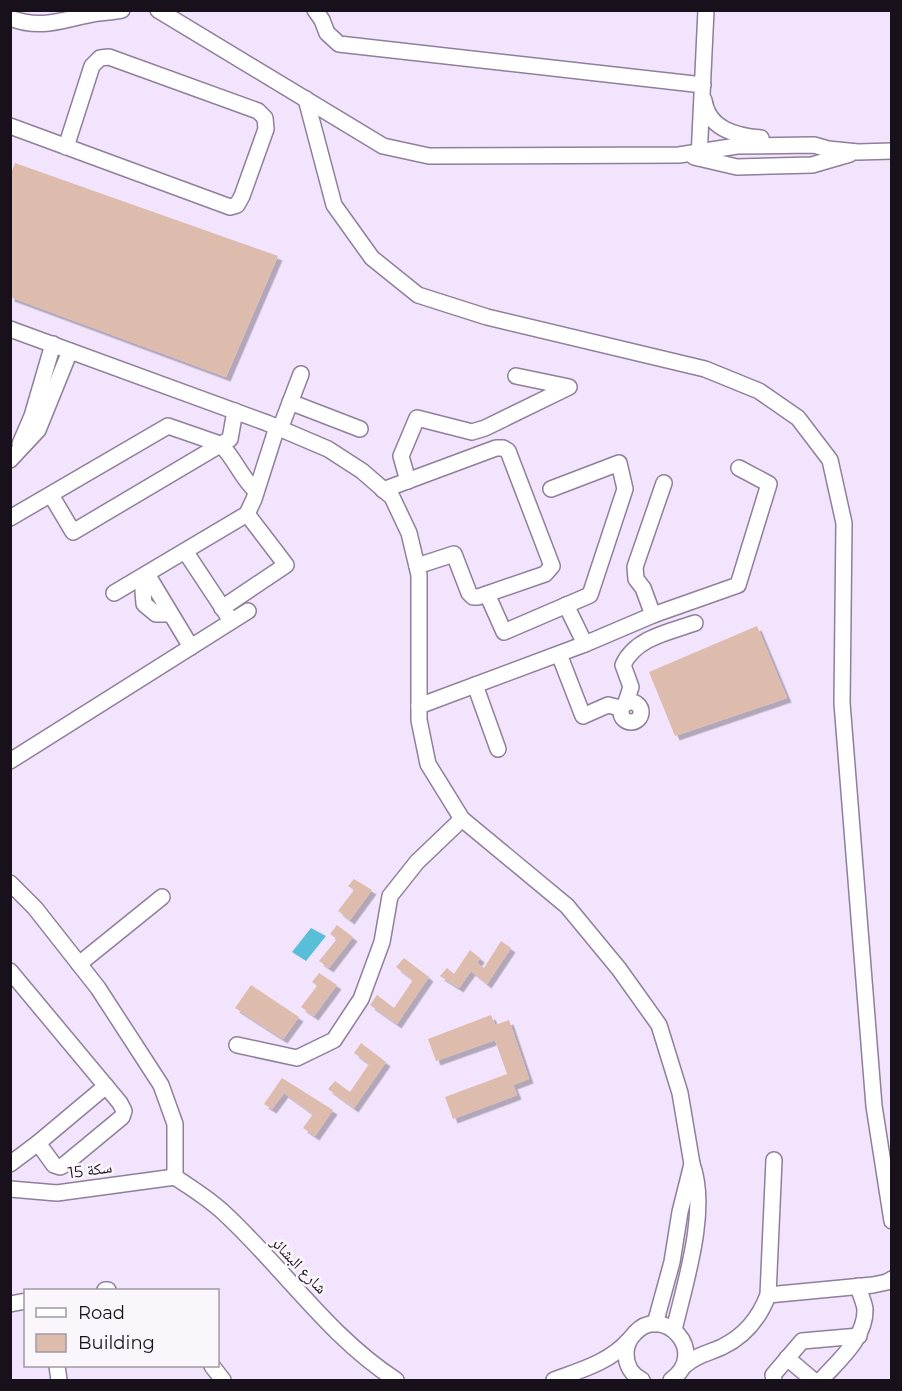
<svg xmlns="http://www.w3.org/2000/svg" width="902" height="1391" font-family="Montserrat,'Noto Naskh Arabic',sans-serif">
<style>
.water{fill:#59bed8}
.building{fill:#debcad;filter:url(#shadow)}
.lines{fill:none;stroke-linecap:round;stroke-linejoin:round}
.minor-casing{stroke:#8f7f9a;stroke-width:18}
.minor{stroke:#fff;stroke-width:15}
.labels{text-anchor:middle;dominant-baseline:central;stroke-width:5;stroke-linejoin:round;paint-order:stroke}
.street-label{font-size:16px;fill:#18111b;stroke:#faf6fc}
</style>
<defs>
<filter id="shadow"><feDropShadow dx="4.5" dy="4.5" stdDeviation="0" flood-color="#0004"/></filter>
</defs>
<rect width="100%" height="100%" fill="#f2e4fc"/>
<polygon class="water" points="311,928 326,936 306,961 292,952"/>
<g class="building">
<polygon points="15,163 278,256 226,377 10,297 10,176"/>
<polygon points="757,626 787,698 675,736 649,672"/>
<polygon points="354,879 372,890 350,920 338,911 354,890 348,886"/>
<polygon points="337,925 353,937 329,968 319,961 337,939 330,934"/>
<polygon points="501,941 511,948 487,984 471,971 459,988 440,976 447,968 454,974 470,950 480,958 477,963 484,968"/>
<polygon points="404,958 429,977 397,1024 370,1005 377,995 394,1008 413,980 396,967"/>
<polygon points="319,973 337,985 314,1016 301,1007 317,986 312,982"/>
<polygon points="251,985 299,1017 283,1039 235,1008"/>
<polygon points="491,1015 495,1025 509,1020 529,1079 513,1085 517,1095 453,1119 445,1097 507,1074 495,1040 436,1061 428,1039"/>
<polygon points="361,1043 386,1062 354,1108 328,1089 335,1081 350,1092 369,1064 354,1053"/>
<polygon points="282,1078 333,1110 315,1136 303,1128 313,1114 284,1093 272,1109 264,1104"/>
</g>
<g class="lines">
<g class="minor-casing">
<g id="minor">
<polyline points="158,10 383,146 429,156 679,155 737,146 814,145 828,149 858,152 892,151"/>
<polyline points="315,10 322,20 327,33 339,44 703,85"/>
<path d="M10,18C44,31 65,18 98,13C106,12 114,12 122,10"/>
<polyline points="306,99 334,205 372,258 418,295 487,317 705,369 759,391 798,418 830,460 844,523 842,703 874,1106 892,1221"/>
<path d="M704,100C708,129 736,136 761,138"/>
<path d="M10,126C84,153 157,180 230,207L237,205L242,196L266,129L265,118L258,111L109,57L100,58L92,66L66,147"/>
<polyline points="694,157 737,167 812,165 850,154"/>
<polyline points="699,158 706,10"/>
<path d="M10,329L267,423L328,449L362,471L392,497L409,533L419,575V720L428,764L462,819L567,906L619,969L659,1025L680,1093L692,1164C709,1210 685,1283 674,1330"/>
<polyline points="290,402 360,429"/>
<polyline points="280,429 301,374"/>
<polyline points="20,444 32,416 53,344"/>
<polyline points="10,460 38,430 70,351"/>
<polyline points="408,481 401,456 417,418 472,432 485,428 569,387 516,376"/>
<polyline points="383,490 496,448 503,448 508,451 552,566 545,574 478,597 473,597 469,593 454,554 417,566"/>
<polyline points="51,495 73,532 230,439 235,411"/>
<path d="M10,518L168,426L220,444C235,458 241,478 256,491"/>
<polyline points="185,551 228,616"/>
<polyline points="114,593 247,514 254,499 277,427"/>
<polyline points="487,594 504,632 590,595 625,489 619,463 551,489"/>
<polyline points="566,605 585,644"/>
<polyline points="222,608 286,565 247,514"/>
<polyline points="171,614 156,614 144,604 143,591 147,574 191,647"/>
<polyline points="653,615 643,588 636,579 635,567 664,483"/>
<polyline points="559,654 583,716 608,705 620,708"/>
<polyline points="475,685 498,749"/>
<circle cx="631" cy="712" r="10"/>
<path d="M626,702L631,687L623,665C635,638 669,632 695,623"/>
<polyline points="419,706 585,644 653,615 738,585 769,484 739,468"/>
<polyline points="10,761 248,611"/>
<polyline points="10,883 35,908 98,988 161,1085 175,1124 175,1177"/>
<polyline points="79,964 162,897"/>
<polyline points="10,971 120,1103 124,1111 122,1117 64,1165 60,1167 54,1165 38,1143 10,1164"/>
<polyline points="237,1045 297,1058 334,1040 361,999 382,942 390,896 417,862 462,819"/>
<polyline points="38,1143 106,1086"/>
<path d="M175,1177C191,1188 208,1198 223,1212C282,1266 328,1336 396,1380"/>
<polyline points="10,1189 57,1193 175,1177"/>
<polyline points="105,1290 108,1290"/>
<polyline points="768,1295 873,1285 887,1282 892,1279"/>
<polyline points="10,1304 26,1301"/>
<polyline points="655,1324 672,1262 680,1212 692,1164"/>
<polyline points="787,1358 813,1380"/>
<polyline points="57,1366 59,1380"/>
<polyline points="212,1366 223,1380"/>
<path d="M684,1366C697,1355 706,1354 722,1347C745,1336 759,1319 768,1295L774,1160"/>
<path d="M554,1380C581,1370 610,1362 629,1340"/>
<path d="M642,1380C632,1375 626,1365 626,1354C626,1346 629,1339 635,1333C663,1303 710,1352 671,1380"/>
<polyline points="774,1380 773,1375 802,1341 859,1336"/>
<path d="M821,1380C838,1361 866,1338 865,1309C864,1302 860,1294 858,1286"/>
</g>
</g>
<use href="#minor" class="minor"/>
</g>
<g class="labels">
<g class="street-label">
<text transform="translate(90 1170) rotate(-8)">سكة 15</text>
<text transform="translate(299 1265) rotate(46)">شارع البشائر</text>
</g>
</g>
<rect width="902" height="1391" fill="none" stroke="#18111b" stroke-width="24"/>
<rect x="24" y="1289" width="195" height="78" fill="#faf6fc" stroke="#a09aa2" stroke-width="1.5"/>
<rect x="36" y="1308" width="30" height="9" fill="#ffffff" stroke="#a09aa2" stroke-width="1.5"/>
<text x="78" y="1319" font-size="18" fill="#18111b">Road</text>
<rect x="36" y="1334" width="30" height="18" fill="#debcad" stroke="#a09aa2" stroke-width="1.5"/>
<text x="78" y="1349" font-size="18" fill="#18111b">Building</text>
</svg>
